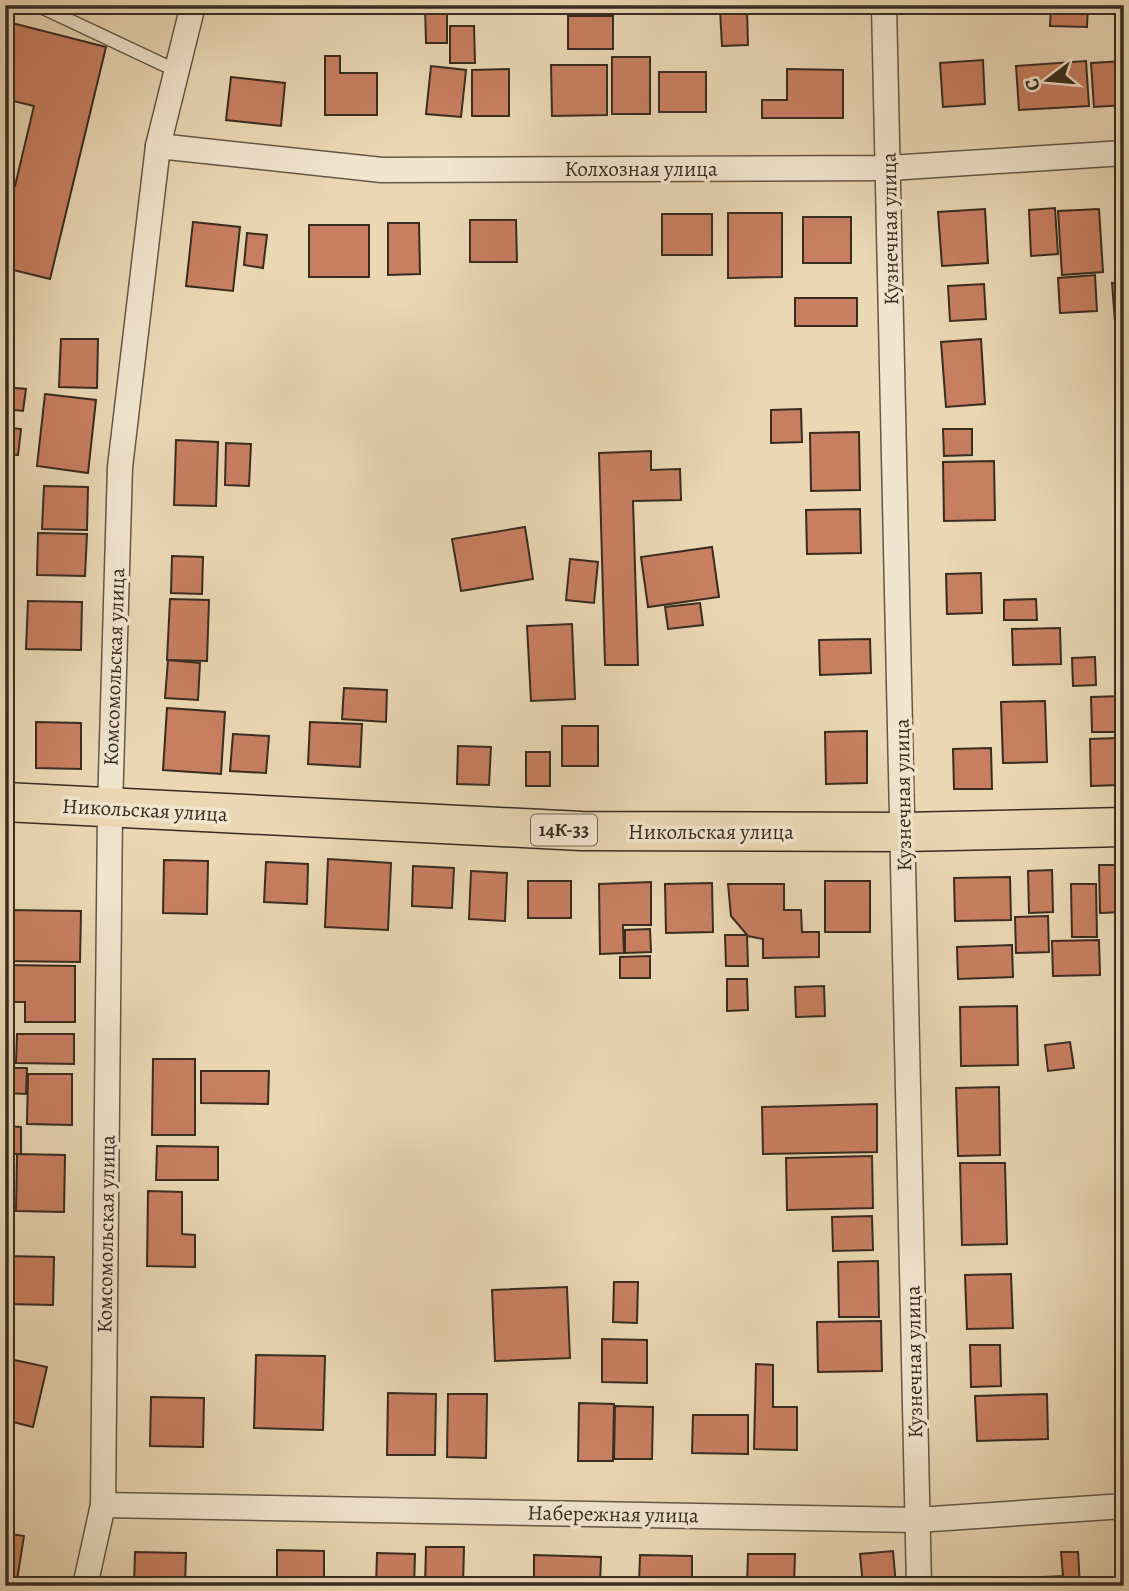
<svg xmlns="http://www.w3.org/2000/svg" width="1129" height="1591" font-family="Alegreya,serif">
<style>
.building{fill:#c87f61;stroke:#382c21;stroke-width:2}
.lines{fill:none;stroke-linecap:round;stroke-linejoin:round}
.service-casing{stroke:#645746;stroke-width:15}
.minor-casing{stroke:#645746;stroke-width:27}
.primary-casing{stroke:#382c21;stroke-width:41}
.service{stroke:#f1e5ce;stroke-width:12}
.minor{stroke:#f1e5ce;stroke-width:24}
.primary{stroke:#ead7b4;stroke-width:38}
.labels{text-anchor:middle;dominant-baseline:central;stroke-width:7;stroke-linejoin:round;paint-order:stroke}
.shield{fill:#f1e5ce;stroke:#706455;stroke-width:2}
.shield-label{font-size:19px;font-weight:bold;fill:#382c21}
.street-label{font-size:21px;fill:#382c21;stroke:#f1e5ce}
</style>
<rect width="100%" height="100%" fill="#ead7b4"/>
<filter id="stains"><feTurbulence type="fractalNoise" baseFrequency=".00286" numOctaves="4"/><feColorMatrix values="0 0 0 0 .2 0 0 0 0 .09 0 0 0 0 .02 0 0 0 .5 -.17"/></filter>
<radialGradient id="worn" r=".72"><stop offset=".6" stop-color="#630" stop-opacity="0"/><stop offset="1" stop-color="#630" stop-opacity=".3"/></radialGradient>
<g class="building">
<polygon points="425,5 447,5 447,43 426,43"/>
<polygon points="1051,5 1088,5 1087,27 1050,26"/>
<polygon points="747,9 748,45 722,46 720,10"/>
<rect x="568" y="16" width="45" height="33"/>
<polygon points="12,23 106,47 50,279 5,268 5,183 15,186 34,106 5,99 5,53"/>
<polygon points="450,26 474,26 475,63 450,63"/>
<polygon points="325,56 340,56 340,73 377,73 377,115 325,115"/>
<rect x="612" y="57" width="38" height="57"/>
<polygon points="983,60 985,104 943,107 940,63"/>
<polygon points="1086,61 1089,106 1019,110 1016,66"/>
<polygon points="1124,61 1124,105 1094,107 1091,63"/>
<polygon points="551,65 607,65 607,115 552,116"/>
<polygon points="431,66 466,70 461,117 426,114"/>
<polygon points="509,69 509,116 472,116 472,70"/>
<polygon points="787,69 843,70 843,118 762,118 762,100 787,100"/>
<rect x="659" y="72" width="47" height="40"/>
<polygon points="231,77 285,83 281,126 226,120"/>
<polygon points="1055,208 1058,254 1031,256 1029,210"/>
<polygon points="985,209 988,263 942,266 938,212"/>
<polygon points="1099,209 1103,272 1062,275 1058,211"/>
<polygon points="728,213 782,213 782,277 728,278"/>
<rect x="662" y="214" width="50" height="41"/>
<rect x="803" y="217" width="48" height="46"/>
<polygon points="470,220 516,220 517,262 470,262"/>
<polygon points="193,222 240,227 233,291 186,286"/>
<polygon points="388,223 419,223 420,274 388,275"/>
<rect x="309" y="225" width="60" height="52"/>
<polygon points="247,233 267,235 263,268 244,265"/>
<polygon points="1095,275 1097,311 1060,313 1058,278"/>
<polygon points="1124,282 1124,334 1116,335 1112,283"/>
<polygon points="984,284 986,319 950,321 948,286"/>
<rect x="795" y="298" width="62" height="28"/>
<polygon points="61,339 98,339 97,388 59,387"/>
<polygon points="981,339 985,404 946,407 941,342"/>
<polygon points="5,387 26,389 23,411 5,409"/>
<polygon points="45,394 96,400 88,473 37,466"/>
<polygon points="801,409 802,442 771,443 771,410"/>
<polygon points="5,427 21,429 18,455 5,454"/>
<polygon points="943,429 972,429 972,455 944,456"/>
<polygon points="859,432 860,490 811,491 810,433"/>
<polygon points="176,440 218,442 216,506 174,505"/>
<polygon points="226,443 251,444 249,486 225,485"/>
<polygon points="651,451 651,470 680,469 681,500 633,501 638,665 605,665 599,453"/>
<polygon points="994,461 995,520 944,521 943,462"/>
<polygon points="44,486 88,487 87,530 42,529"/>
<polygon points="860,509 861,553 807,554 806,510"/>
<polygon points="525,527 533,579 461,591 452,539"/>
<polygon points="38,533 87,534 85,576 37,575"/>
<polygon points="712,547 719,597 648,607 641,557"/>
<polygon points="172,556 203,557 202,594 171,593"/>
<polygon points="570,559 598,562 594,603 566,600"/>
<polygon points="981,573 982,613 947,614 946,574"/>
<polygon points="170,599 209,600 207,661 167,660"/>
<polygon points="1036,599 1037,620 1004,620 1004,600"/>
<polygon points="28,601 82,602 81,650 26,649"/>
<polygon points="700,603 703,625 668,629 665,607"/>
<polygon points="572,624 575,699 531,701 527,626"/>
<polygon points="1060,628 1061,664 1013,665 1012,629"/>
<polygon points="870,639 871,673 820,675 819,640"/>
<polygon points="1095,657 1096,685 1073,686 1072,658"/>
<polygon points="168,660 200,663 198,700 165,698"/>
<polygon points="344,688 387,690 386,722 342,719"/>
<polygon points="1123,696 1124,732 1092,732 1091,697"/>
<polygon points="1045,701 1047,762 1003,763 1001,702"/>
<polygon points="167,708 225,712 221,774 163,770"/>
<polygon points="36,722 81,723 81,769 36,768"/>
<polygon points="310,722 362,724 360,767 308,764"/>
<rect x="562" y="726" width="36" height="40"/>
<polygon points="867,731 867,783 826,784 825,732"/>
<polygon points="233,734 269,736 266,773 230,771"/>
<polygon points="1118,738 1119,785 1091,786 1090,739"/>
<polygon points="458,746 491,747 489,785 457,784"/>
<polygon points="991,748 992,789 954,789 953,749"/>
<rect x="526" y="752" width="24" height="34"/>
<polygon points="328,859 391,863 388,930 325,927"/>
<polygon points="164,860 208,861 207,914 163,913"/>
<polygon points="266,862 308,864 307,904 264,902"/>
<polygon points="1099,865 1124,865 1124,912 1100,913"/>
<polygon points="413,866 454,868 452,908 412,906"/>
<polygon points="1052,870 1053,912 1029,913 1028,871"/>
<polygon points="471,871 507,873 505,921 469,919"/>
<polygon points="1010,877 1011,920 955,921 954,878"/>
<rect x="528" y="881" width="43" height="37"/>
<rect x="825" y="881" width="45" height="51"/>
<polygon points="651,882 651,925 623,925 624,953 600,954 599,884"/>
<polygon points="712,883 713,932 666,933 665,884"/>
<polygon points="728,884 784,884 784,910 801,910 802,932 819,932 819,957 763,958 763,939 748,936 731,916"/>
<polygon points="1071,884 1096,884 1097,937 1072,937"/>
<polygon points="5,910 81,911 80,962 5,961"/>
<polygon points="1048,916 1049,952 1016,953 1015,917"/>
<polygon points="650,929 651,952 625,953 625,930"/>
<polygon points="725,935 747,935 748,966 726,966"/>
<polygon points="1099,940 1100,975 1053,976 1052,941"/>
<polygon points="1012,945 1013,977 958,979 957,947"/>
<polygon points="650,956 650,978 620,978 620,957"/>
<polygon points="5,965 75,966 75,1022 25,1022 25,1002 5,1002"/>
<polygon points="727,979 747,979 748,1010 727,1011"/>
<polygon points="824,986 825,1016 796,1017 795,987"/>
<polygon points="1017,1006 1018,1065 961,1066 960,1007"/>
<polygon points="17,1034 74,1034 74,1064 16,1063"/>
<polygon points="1070,1042 1074,1068 1048,1071 1045,1045"/>
<polygon points="153,1059 195,1059 195,1135 152,1135"/>
<polygon points="5,1068 27,1068 26,1094 5,1093"/>
<polygon points="201,1071 269,1071 268,1104 201,1103"/>
<polygon points="28,1074 72,1074 72,1125 27,1124"/>
<polygon points="999,1087 1000,1155 958,1156 956,1088"/>
<polygon points="877,1104 877,1152 763,1154 762,1107"/>
<polygon points="5,1126 21,1127 21,1154 5,1154"/>
<polygon points="157,1146 218,1147 218,1180 156,1180"/>
<polygon points="17,1154 65,1155 64,1212 16,1211"/>
<polygon points="872,1156 873,1208 787,1210 786,1158"/>
<polygon points="960,1163 1005,1163 1007,1244 962,1245"/>
<polygon points="148,1191 182,1192 182,1234 195,1235 195,1267 147,1266"/>
<polygon points="872,1216 873,1250 833,1251 832,1217"/>
<polygon points="5,1256 54,1257 53,1305 5,1304"/>
<polygon points="878,1261 879,1317 839,1317 838,1262"/>
<polygon points="1011,1274 1013,1328 967,1329 965,1275"/>
<polygon points="614,1282 638,1282 637,1323 613,1322"/>
<polygon points="567,1287 570,1358 495,1361 492,1290"/>
<polygon points="881,1321 882,1371 818,1372 817,1322"/>
<polygon points="602,1339 647,1340 647,1383 602,1382"/>
<polygon points="1116,1344 1124,1344 1124,1366 1117,1366"/>
<polygon points="970,1345 1000,1345 1001,1386 971,1387"/>
<polygon points="256,1355 325,1356 323,1430 254,1428"/>
<polygon points="5,1358 47,1367 33,1427 5,1420"/>
<polygon points="756,1364 773,1365 773,1407 797,1407 797,1450 754,1449"/>
<polygon points="388,1393 436,1394 435,1455 387,1455"/>
<polygon points="448,1394 487,1394 486,1458 447,1457"/>
<polygon points="1047,1394 1048,1439 977,1441 975,1396"/>
<polygon points="151,1397 204,1398 203,1447 150,1446"/>
<polygon points="579,1403 614,1404 613,1461 578,1461"/>
<polygon points="615,1406 653,1407 652,1459 614,1459"/>
<polygon points="693,1415 748,1415 748,1454 692,1453"/>
<polygon points="5,1533 24,1536 16,1586 5,1586"/>
<polygon points="426,1547 464,1547 463,1586 425,1586"/>
<polygon points="277,1550 324,1551 324,1586 277,1586"/>
<polygon points="893,1551 896,1586 863,1586 860,1554"/>
<polygon points="135,1552 186,1553 185,1586 134,1586"/>
<polygon points="1061,1552 1078,1552 1080,1586 1044,1586 1044,1577 1063,1576"/>
<polygon points="377,1553 415,1554 414,1586 376,1586"/>
<polygon points="748,1554 795,1554 794,1586 747,1586"/>
<polygon points="534,1555 601,1557 600,1586 534,1586"/>
<polygon points="640,1555 692,1556 692,1586 639,1586"/>
</g>
<g class="lines">
<g class="service-casing">
<g id="service">
<polyline points="37,5 177,71"/>
<polyline points="5,7 19,5"/>
</g>
</g>
<g class="minor-casing">
<g id="minor">
<polyline points="884,5 919,1586"/>
<polyline points="158,146 382,170 889,168 1124,153"/>
<polyline points="103,1505 917,1520 1124,1506"/>
<polyline points="85,1586 103,1505 110,809 120,467 158,146 193,5"/>
</g>
</g>
<g class="primary-casing">
<polyline id="primary" points="5,802 581,831 904,832 1124,827"/>
</g>
<use href="#service" class="service"/>
<use href="#minor" class="minor"/>
<use href="#primary" class="primary"/>
</g>
<g class="labels">
<rect class="shield" x="531" y="814.5" width="66" height="31" rx="5"/>
<g class="shield-label">
<text x="564" y="830">14К-33</text>
</g>
<g class="street-label">
<text x="641" y="169">Колхозная улица</text>
<text transform="translate(890 229) rotate(-91)">Кузнечная улица</text>
<text transform="translate(114 667) rotate(-88)">Комсомольская улица</text>
<text transform="translate(903 795) rotate(-91)">Кузнечная улица</text>
<text transform="translate(145 810) rotate(3)">Никольская улица</text>
<text x="711" y="832">Никольская улица</text>
<text transform="translate(106 1234) rotate(-89)">Комсомольская улица</text>
<text transform="translate(914 1362) rotate(-91)">Кузнечная улица</text>
<text transform="translate(613 1514) rotate(1)">Набережная улица</text>
</g>
</g>
<rect width="1129" height="1591" fill="none" stroke="#ead7b4" stroke-width="28"/>
<rect x="7" y="7" width="1115" height="1577" fill="none" stroke="#382c21" stroke-width="3.5"/>
<rect x="14" y="14" width="1101" height="1563" fill="none" stroke="#382c21" stroke-width="2"/>
<g transform="translate(1048 80) rotate(254)" stroke="#f1e5ce" stroke-width="5" paint-order="stroke">
<path d="M0-5L12 26L0 18L-12 26Z" fill="#382c21"/>
<text y="-10" font-size="19" font-weight="bold" text-anchor="middle" fill="#382c21">С</text>
</g>
<rect width="100%" height="100%" filter="url(#stains)"/>
<rect width="100%" height="100%" fill="url(#worn)"/>
</svg>
